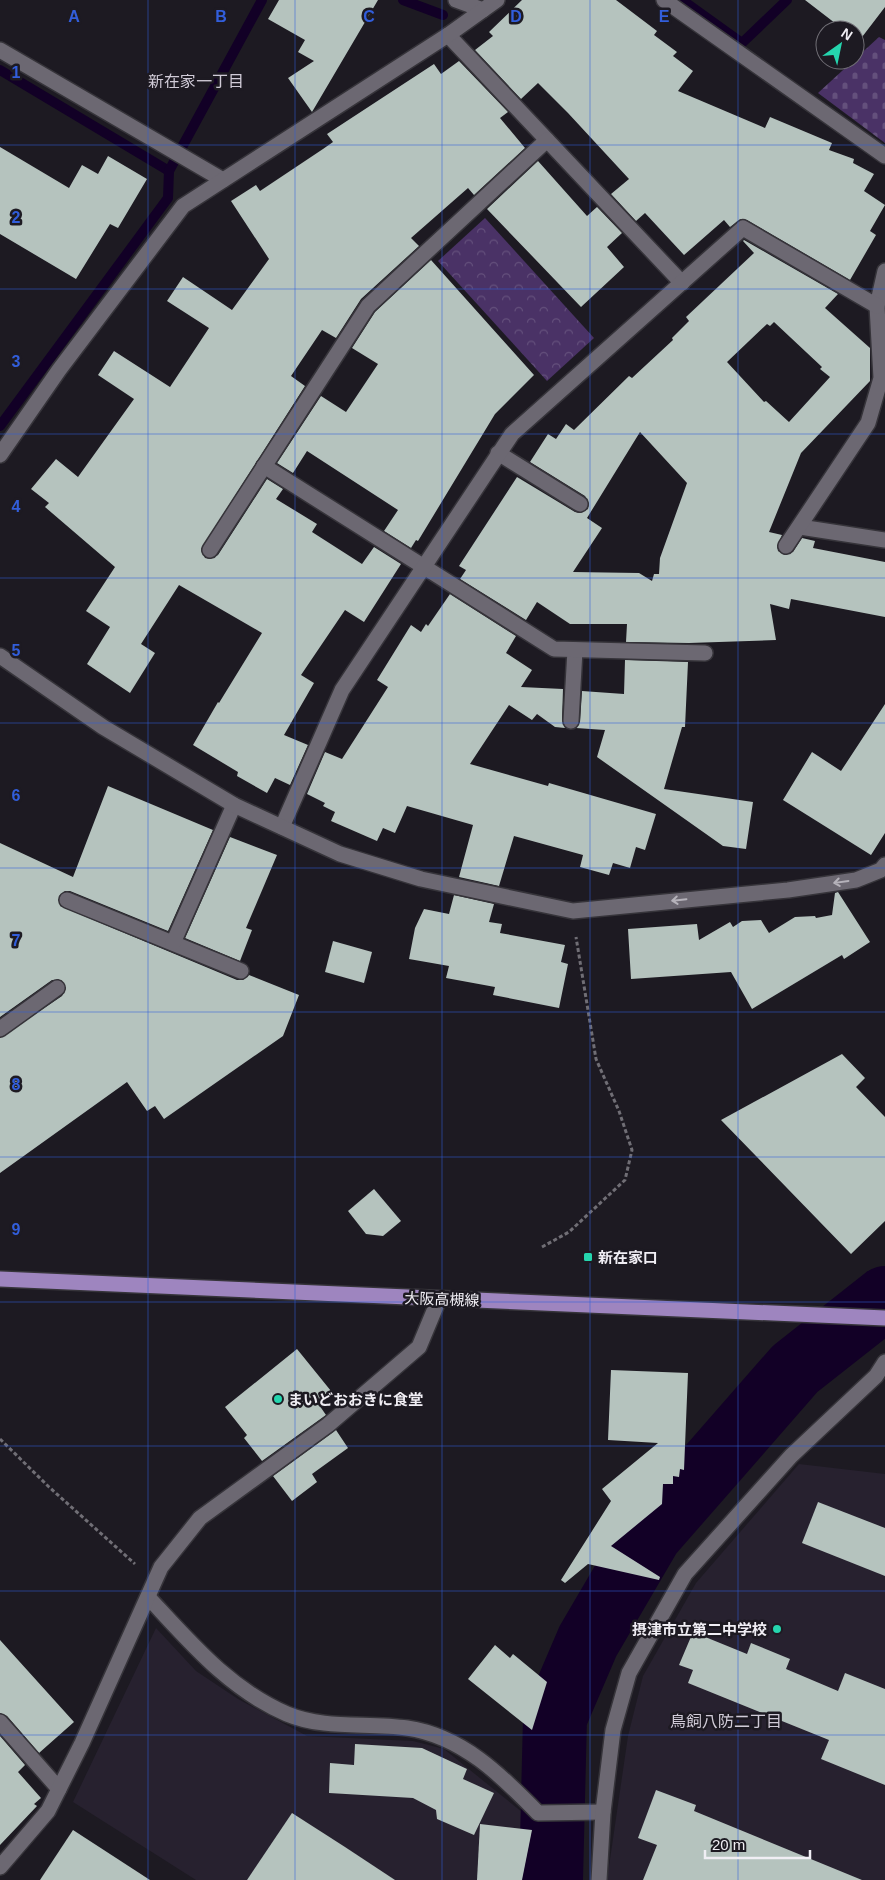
<svg xmlns="http://www.w3.org/2000/svg" width="885" height="1880" font-family="Helvetica,'Noto Sans JP',sans-serif">
<style>
.built{fill:#27212f}
.forest{fill:url(#forest-crowns)}
.cemetery{fill:url(#cemetery-stones)}
.lines{fill:none;stroke-linecap:round;stroke-linejoin:round}
.stream{stroke:#120026;stroke-width:10}
.river{stroke:#120026;stroke-width:64}
.building{fill:#b5c3be;fill-rule:evenodd}
.lane-casing{stroke:#36343a;stroke-width:18}
.street-casing{stroke:#36343a;stroke-width:18}
.secondary-casing{stroke:#36343a;stroke-width:18}
.primary-casing{stroke:#36343a;stroke-width:18}
.path{stroke:#706e75;stroke-width:3;stroke-dasharray:4 2.5;stroke-linecap:butt}
.lane{stroke:#6c6872;stroke-width:15}
.street{stroke:#6c6872;stroke-width:15}
.secondary{stroke:#6c6872;stroke-width:15}
.primary{stroke:#9e85bf;stroke-width:15}
.oneway{stroke:#b5b2ba}
.grid{fill:none;stroke:#325edb;stroke-width:1;stroke-opacity:0.55}
.poi-dot{fill:#25d5ae;stroke:#1d1a22;stroke-width:2}
.labels{text-anchor:middle;dominant-baseline:central;stroke-width:5;stroke-linejoin:round;paint-order:stroke}
.poi-label{font-size:15px;font-weight:bold;fill:#f0eef4;stroke:#1d1a22;text-anchor:start}
.street-label{font-size:15px;fill:#f0eef4;stroke:#1d1a22}
.neighbourhood-label{font-size:16px;fill:#d0cbd7;stroke:#1d1a22}
.grid-label{font-size:16px;text-anchor:middle;font-weight:bold;fill:#325edb;stroke:#1d1a22;stroke-width:5;stroke-linejoin:round;paint-order:stroke}
</style>
<defs>
<pattern id="forest-crowns" width="20" height="18" patternUnits="userSpaceOnUse" patternTransform="scale(1.25)"><rect width="20" height="18" fill="#4a3266"/><path d="M2 6a3 3 0 1 1 6 0M12 15a3 3 0 1 1 6 0" fill="none" stroke="#64507c"/></pattern>
<pattern id="cemetery-stones" width="16" height="16" patternUnits="userSpaceOnUse" patternTransform="scale(1.25)"><rect width="16" height="16" fill="#4a3266"/><path d="M2 7V4a2 2 0 0 1 4 0v3zM10 15v-3a2 2 0 0 1 4 0v3z" fill="#64507c"/></pattern>
</defs>
<rect width="100%" height="100%" fill="#1d1a22"/>
<g class="built">
<polygon points="799,1464 885,1474 885,1880 607,1880 628,1736 643,1676 696,1583"/>
<polygon points="156,1628 196,1671 238,1699 307,1736 413,1741 444,1749 543,1829 540,1880 196,1880 73,1802"/>
</g>
<polygon class="forest" points="485,218 594,338 547,381 438,261"/>
<polygon class="cemetery" points="879,37 885,40 885,143 818,93"/>
<g class="lines">
<g class="stream">
<polyline points="403,0 443,15"/>
<polyline points="682,0 742,43 787,0"/>
<polyline points="0,70 169,171"/>
<polyline points="0,426 168,198 169,171 262,0"/>
</g>
<polyline class="river" points="551,1880 555,1718 588,1641 650,1535 795,1369 885,1298"/>
</g>
<g class="building">
<polygon points="279,0 378,0 312,112 288,78 314,61 298,52 305,40 268,19"/>
<polygon points="522,0 616,0 657,31 654,35 677,52 673,56 693,71 678,91 765,128 770,117 832,143 829,150 854,159 853,163 874,174 864,191 885,205 870,231 876,235 850,280 747,220 741,219 730,227 724,220 684,255 645,213 636,221 611,194 629,179 568,113 538,83 521,99 475,50 493,36 489,32"/>
<polygon points="805,0 885,0 885,7 859,41 855,38 855,30 844,30"/>
<polygon points="459,61 508,112 500,118 525,148 474,195 468,188 411,238 419,246 361,299 336,338 322,330 291,376 305,386 201,549 205,558 210,559 218,555 267,479 283,489 276,499 317,524 312,532 362,564 374,547 401,564 364,622 345,610 301,675 314,683 284,735 308,745 290,785 275,778 267,793 237,776 238,772 193,745 218,702 219,703 262,633 179,585 141,644 155,653 130,693 87,664 110,627 86,611 115,567 45,507 49,503 31,489 56,459 78,477 134,399 98,375 114,351 170,387 209,328 167,301 183,277 232,310 269,259 231,201 256,185 260,191 323,149 333,142 327,134 434,64 441,74"/>
<polygon points="0,147 69,188 82,165 98,174 108,156 147,179 118,228 110,224 76,279 0,234"/>
<polygon points="538,161 587,216 597,207 622,233 607,247 624,267 581,307 487,209"/>
<path d="M744,240L838,294L825,308L870,348V381L801,453L769,532L782,535L777,546L778,551L785,555L793,552L802,538L815,541L813,548L885,562V617L791,599L789,609L770,604L776,640L689,643L626,642L627,624H570L537,602L526,620L460,579L466,570L459,566L517,477L575,512L580,513L588,509L589,504L585,496L530,462L548,434L556,439L566,424L574,430L629,376L632,378L673,340L672,338L689,321L686,317L754,253L743,241ZM774,322L822,367L820,369L830,377L789,422L766,401L764,402L727,362L767,324L770,326ZM640,432L687,483L660,558L659,574H654L652,581L639,573L573,572L602,528L587,518Z"/>
<polygon points="431,260 534,375 495,414 418,541 416,540 411,548 384,531 398,510 307,451 293,473 277,463 321,396 346,412 378,364 352,348 375,312"/>
<polygon points="450,594 516,636 506,653 532,670 521,687 563,689 562,720 565,728 555,727 537,714 532,720 509,705 470,764 548,786 549,783 656,814 645,850 636,847 630,868 613,863 609,875 580,867 583,855 514,836 499,886 459,877 473,825 407,806 395,833 383,828 377,841 331,821 335,812 323,806 325,803 307,794 325,752 342,759 388,687 377,680 411,625 421,632 426,624 428,626"/>
<polygon points="625,660 688,662 685,727 682,727 664,789 753,802 746,849 723,846 597,757 605,730 576,728 580,722 582,691 624,694"/>
<polygon points="885,704 885,833 871,855 783,800 812,752 841,771"/>
<polygon points="108,786 213,830 168,931 70,891 65,891 59,896 60,906 237,980 243,980 249,975 299,995 283,1036 164,1119 155,1106 147,1111 127,1082 0,1173 0,1038 62,996 66,988 61,980 52,980 0,1017 0,843 73,877"/>
<polygon points="230,837 277,855 246,928 252,930 240,961 185,938"/>
<polygon points="838,892 870,942 844,959 842,955 752,1009 731,972 631,979 628,929 697,924 699,940 730,922 733,927 742,921 761,920 769,933 795,917 815,916 816,918 832,915 835,893"/>
<polygon points="454,895 494,904 489,922 502,924 500,933 565,945 561,962 568,964 559,1008 493,995 495,987 446,978 449,966 409,959 415,928 424,909 449,914"/>
<polygon points="333,941 372,952 364,983 325,972"/>
<polygon points="842,1054 865,1078 856,1087 885,1117 885,1221 851,1254 721,1120"/>
<polygon points="374,1189 401,1221 383,1236 366,1234 348,1211"/>
<polygon points="297,1349 331,1391 317,1402 326,1415 262,1461 244,1438 247,1435 225,1407"/>
<polygon points="611,1370 688,1373 684,1470 680,1469 679,1477 673,1476 673,1484 663,1484 662,1504 611,1546 660,1577 659,1580 588,1564 565,1583 561,1580 611,1501 602,1489 658,1443 608,1440"/>
<polygon points="336,1430 348,1448 312,1474 317,1482 292,1501 273,1476"/>
<polygon points="818,1502 885,1528 885,1576 802,1543"/>
<polygon points="693,1632 747,1654 751,1643 790,1659 786,1669 838,1691 845,1673 885,1689 885,1785 821,1759 829,1740 688,1683 693,1670 679,1665"/>
<polygon points="0,1640 74,1722 39,1753 7,1716 0,1713"/>
<polygon points="495,1645 510,1658 513,1654 547,1682 532,1730 468,1679"/>
<polygon points="0,1736 25,1765 18,1772 41,1798 34,1804 37,1806 0,1845"/>
<polygon points="355,1744 422,1748 467,1769 463,1779 494,1793 474,1835 437,1819 436,1810 413,1798 329,1793 330,1763 354,1765"/>
<polygon points="656,1790 696,1805 694,1811 862,1880 643,1880 657,1845 638,1838"/>
<polygon points="292,1813 345,1847 395,1880 247,1880"/>
<polygon points="480,1824 532,1830 522,1880 477,1880"/>
<polygon points="73,1830 150,1880 40,1880"/>
</g>
<g class="lines">
<g class="lane-casing">
<g id="lane">
<polyline points="498,453 580,504"/>
<polyline points="571,721 575,650"/>
</g>
</g>
<g class="street-casing">
<g id="street">
<polyline points="456,0 483,10"/>
<polyline points="664,0 885,156"/>
<polyline points="448,35 682,283"/>
<polyline points="0,50 223,180"/>
<polyline points="0,455 59,370 183,206 448,35 497,0"/>
<polyline points="264,466 554,649 705,653"/>
<polyline points="800,527 885,540"/>
<polyline points="786,546 868,423 881,378 877,306 885,271"/>
<polyline points="210,550 368,306 547,140"/>
<polyline points="282,827 342,690 512,434 743,228 877,306"/>
<polyline points="67,900 241,971"/>
<polyline points="173,943 234,805"/>
<polyline points="0,1029 57,988"/>
<path d="M148,1597C190,1642 229,1689 287,1714C325,1730 368,1722 407,1728C462,1736 501,1775 538,1813L603,1812"/>
<polyline points="0,1722 59,1789"/>
<polyline points="0,1867 48,1811 82,1743 161,1567 200,1518 328,1425 419,1347 439,1299"/>
<polyline points="599,1880 603,1812 613,1730 629,1673 685,1574 791,1456 876,1376 885,1362"/>
</g>
</g>
<g class="secondary-casing">
<polyline id="secondary" points="0,656 103,727 234,805 340,854 421,879 573,911 788,890 856,880 881,870 885,865"/>
</g>
<g class="primary-casing">
<polyline id="primary" points="0,1279 885,1318"/>
</g>
<g class="path">
<polyline points="542,1247 569,1232 625,1180 632,1150 619,1111 596,1059 576,937"/>
<polyline points="0,1439 49,1487 135,1564"/>
</g>
<use href="#lane" class="lane"/>
<use href="#street" class="street"/>
<use href="#secondary" class="secondary"/>
<use href="#primary" class="primary"/>
</g>
<defs><path id="oneway-shaft" d="M-6 0H5M1.5-3L5.5 0L1.5 3" fill="none" stroke-width="1.6" stroke-linecap="round" stroke-linejoin="round" transform="scale(1.25)"/></defs>
<g class="oneway">
<use href="#oneway-shaft" transform="translate(841 882) rotate(172)"/>
<use href="#oneway-shaft" transform="translate(679 900) rotate(174)"/>
</g>
<path class="grid" d="M148,0V1880M295,0V1880M442,0V1880M590,0V1880M738,0V1880M0,145H885M0,289H885M0,434H885M0,578H885M0,723H885M0,868H885M0,1012H885M0,1157H885M0,1302H885M0,1446H885M0,1591H885M0,1735H885"/>
<g class="poi-dot">
<rect x="583" y="1252" width="10" height="10" rx="2.5"/>
<circle cx="278" cy="1399" r="5"/>
<circle cx="777" cy="1629" r="5"/>
</g>
<g class="labels">
<g class="poi-label">
<text x="598" y="1257">新在家口</text>
<text x="288" y="1399">まいどおおきに食堂</text>
<text x="767" y="1629" text-anchor="end">摂津市立第二中学校</text>
</g>
<g class="street-label">
<text transform="translate(442 1299) rotate(2)">大阪高槻線</text>
</g>
<g class="neighbourhood-label">
<text x="196" y="81">新在家一丁目</text>
<text x="726" y="1721">鳥飼八防二丁目</text>
</g>
</g>
<g class="grid-label">
<text x="74" y="22">A</text>
<text x="221" y="22">B</text>
<text x="369" y="22">C</text>
<text x="516" y="22">D</text>
<text x="664" y="22">E</text>
<text x="16" y="78">1</text>
<text x="16" y="223">2</text>
<text x="16" y="367">3</text>
<text x="16" y="512">4</text>
<text x="16" y="656">5</text>
<text x="16" y="801">6</text>
<text x="16" y="946">7</text>
<text x="16" y="1090">8</text>
<text x="16" y="1235">9</text>
</g>
<g transform="translate(840 45) rotate(33)"><circle r="24" fill="#1d1a22" stroke="#716f76"/>
<path d="M0-4L9 19L0 12L-9 19Z" fill="#25d5ae"/>
<text y="-8" font-size="14" font-weight="bold" text-anchor="middle" fill="#f0eef4">N</text>
</g>
<path d="M705 1850v8h105v-8" fill="none" stroke="#f0eef4" stroke-width="2.5"/>
<text x="712" y="1850" font-size="15" fill="#f0eef4" stroke="#1d1a22" stroke-width="4" paint-order="stroke">20 m</text>
</svg>
